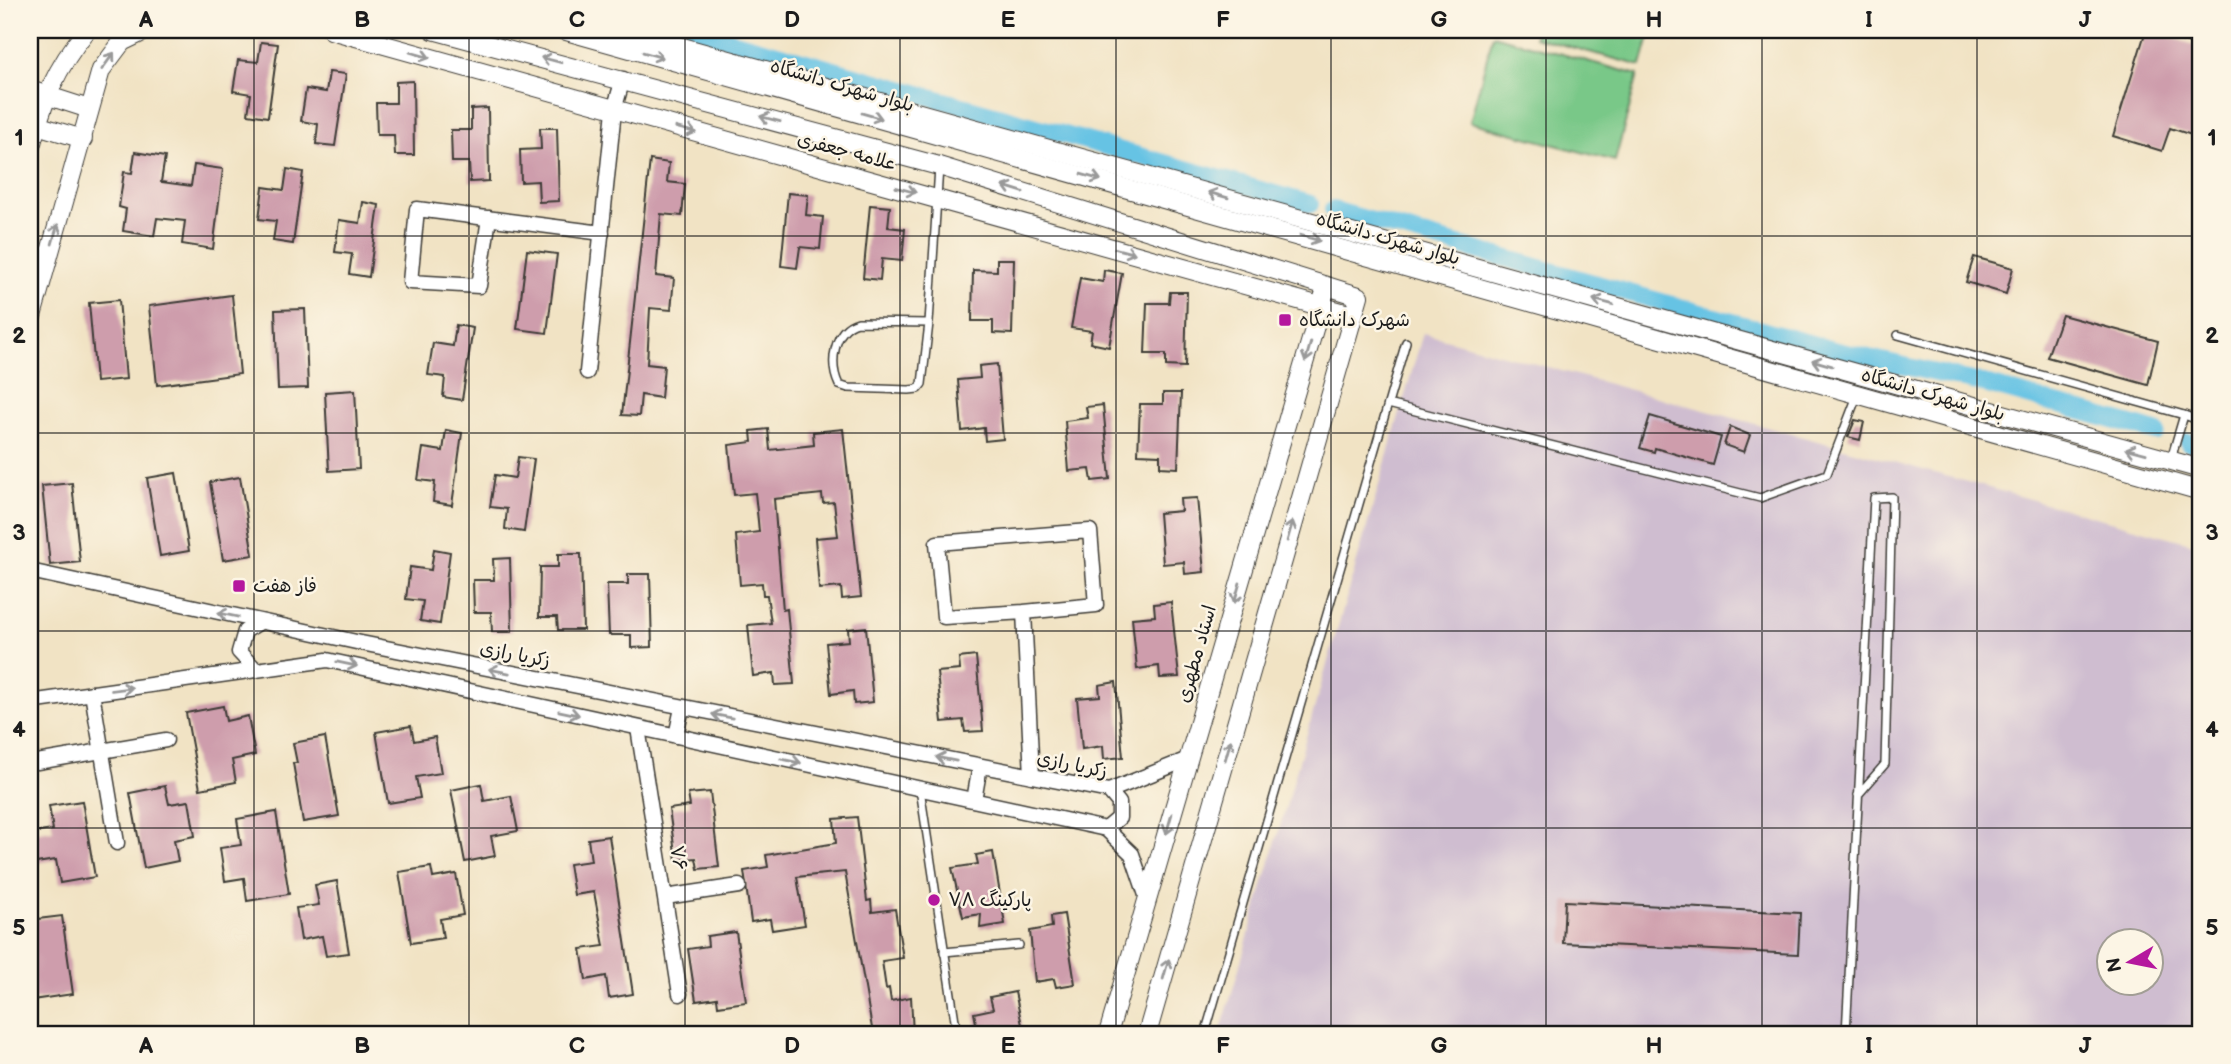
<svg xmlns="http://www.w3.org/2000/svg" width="2231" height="1064" font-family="'Balsamiq Sans','Playpen Sans Arabic',sans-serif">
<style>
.industrial{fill:#cfbdd0;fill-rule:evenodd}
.pitch{fill:#79c888;stroke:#4a7252;stroke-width:2}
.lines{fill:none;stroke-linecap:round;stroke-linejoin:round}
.canal{stroke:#66c3e4;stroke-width:18}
.building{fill:#ce9dac}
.service-casing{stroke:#3c3a35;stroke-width:10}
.minor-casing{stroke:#3c3a35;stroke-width:17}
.tertiary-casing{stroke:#3c3a35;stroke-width:20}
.service{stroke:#fff;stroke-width:7}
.minor{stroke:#fff;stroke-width:14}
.tertiary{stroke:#fff;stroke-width:18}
.oneway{stroke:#999}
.grid{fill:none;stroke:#1c1c1c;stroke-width:2;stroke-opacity:0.55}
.poi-dot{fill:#b5179e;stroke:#fcf5e5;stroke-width:2.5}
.labels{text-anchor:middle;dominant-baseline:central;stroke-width:5;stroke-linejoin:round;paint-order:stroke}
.street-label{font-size:19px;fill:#1c1c1c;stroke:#fcf5e5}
.poi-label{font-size:19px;fill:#1c1c1c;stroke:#fcf5e5;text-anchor:start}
.neatline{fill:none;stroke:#1c1c1c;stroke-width:2.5}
.grid-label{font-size:23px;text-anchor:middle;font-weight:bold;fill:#1c1c1c}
</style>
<rect width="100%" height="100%" fill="#fcf5e5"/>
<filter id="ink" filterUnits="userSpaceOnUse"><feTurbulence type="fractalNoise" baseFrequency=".0143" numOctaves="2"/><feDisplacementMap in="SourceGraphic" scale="14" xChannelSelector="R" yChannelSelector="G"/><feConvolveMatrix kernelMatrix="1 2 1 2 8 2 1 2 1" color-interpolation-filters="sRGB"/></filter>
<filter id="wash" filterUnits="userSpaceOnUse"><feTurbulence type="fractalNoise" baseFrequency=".00686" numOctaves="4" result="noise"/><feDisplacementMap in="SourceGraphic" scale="28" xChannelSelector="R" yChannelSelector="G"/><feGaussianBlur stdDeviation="1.57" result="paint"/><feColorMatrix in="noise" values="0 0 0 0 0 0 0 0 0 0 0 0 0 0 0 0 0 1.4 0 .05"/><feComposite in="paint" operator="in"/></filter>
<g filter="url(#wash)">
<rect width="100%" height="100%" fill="#f1e3c4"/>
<path class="industrial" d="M1423,333L2201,546V1034H1220ZM2108,942H2150V984H2108Z"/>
<g class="pitch">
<polygon points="1536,30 1651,30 1641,66 1534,37"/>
<polygon points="1493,35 1638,75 1615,161 1470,122"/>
</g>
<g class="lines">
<g class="canal">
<polyline points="692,30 1310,204"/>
<polyline points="1333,210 1833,350 1981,383 2156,432"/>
<polyline points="2188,442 2201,447"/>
</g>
</g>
<g id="blocks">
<g class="building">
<polygon points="2146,30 2201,47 2201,138 2170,128 2162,151 2113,136"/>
<polygon points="261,42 278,44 268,117 248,114 251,94 233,91 238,60 258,62"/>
<polygon points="329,72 346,74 335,146 316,144 318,124 301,121 306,89 326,92"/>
<polygon points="413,81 414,155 395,155 394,135 377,135 376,103 396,103 396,82"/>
<polygon points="488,108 489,181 470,182 469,162 452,162 451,130 471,130 471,109"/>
<polygon points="540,128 557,128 559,201 539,202 538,181 521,182 520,150 541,149"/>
<polygon points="135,152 165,157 161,182 191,186 194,165 223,169 213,249 182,244 185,221 157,218 154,236 123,231 126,209 119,207 124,172 132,173"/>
<polygon points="650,160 669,163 667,182 685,184 682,216 661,214 656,276 674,278 671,310 650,308 647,364 664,366 661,398 641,395 639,416 622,415"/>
<polygon points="287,169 303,172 293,244 273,241 276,221 259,219 263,187 284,190"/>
<polygon points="788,193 808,195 806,215 823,217 820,249 800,247 797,268 781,266"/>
<polygon points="363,202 379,205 369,277 349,274 352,254 335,252 339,220 360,223"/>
<polygon points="870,205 890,207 888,227 905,229 902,261 882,259 880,280 863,278"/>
<polygon points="527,250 557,254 547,333 517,329"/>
<polygon points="1974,257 2013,268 2006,294 1966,282"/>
<polygon points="997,259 1014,259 1012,334 993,333 993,321 972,321 973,270 997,271"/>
<polygon points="1104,270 1122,273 1109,347 1090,343 1092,331 1071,328 1080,278 1103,282"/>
<polygon points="1170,292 1187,292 1185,367 1166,366 1166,354 1145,354 1147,303 1169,303"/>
<polygon points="232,295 240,374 157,385 149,306"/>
<polygon points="119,300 126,379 96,382 89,303"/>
<polygon points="305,309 308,388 278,389 275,310"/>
<polygon points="2062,315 2158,341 2148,385 2047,357"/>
<polygon points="456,325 473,328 462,400 443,397 445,377 428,375 433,343 453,346"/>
<polygon points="997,364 1003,439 985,441 984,428 962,431 958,380 980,378 979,366"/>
<polygon points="355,390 359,469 329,471 325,392"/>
<polygon points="1163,393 1181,393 1178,468 1160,467 1160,455 1138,454 1140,404 1163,404"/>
<polygon points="1103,405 1110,479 1092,481 1090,469 1069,471 1065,421 1088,418 1086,407"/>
<polygon points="1650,416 1721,437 1713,465 1655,448 1654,452 1640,448"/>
<polygon points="1855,420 1864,422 1860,440 1848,437"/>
<polygon points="1730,427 1750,435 1744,452 1724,445"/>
<polygon points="768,429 770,450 814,445 813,432 843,429 861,597 842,599 841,587 819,589 815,538 838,536 834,502 823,503 822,494 774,499 783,610 787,609 794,684 775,685 774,673 753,676 748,625 771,623 767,595 763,595 762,583 740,585 736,535 759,532 758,521 755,493 734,495 729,445 752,442 751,431"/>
<polygon points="446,430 462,433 452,505 433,502 435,482 418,480 423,448 443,451"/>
<polygon points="518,457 534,459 524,532 505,529 507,509 490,507 495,475 515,478"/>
<polygon points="176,473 189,551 160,556 147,478"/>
<polygon points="240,477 253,555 223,560 210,482"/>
<polygon points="72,483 80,562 50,565 42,486"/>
<polygon points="1197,498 1204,572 1185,574 1184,562 1163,564 1159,513 1181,511 1180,499"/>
<polygon points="434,549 450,552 440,624 420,621 423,601 406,599 410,567 431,570"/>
<polygon points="558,554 581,554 583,630 558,630 557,617 539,617 540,567 558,567"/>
<polygon points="510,558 512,632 492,632 491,612 474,612 473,580 494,580 493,559"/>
<polygon points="628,574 650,574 652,647 631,648 631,635 609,635 607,584 628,584"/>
<polygon points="1171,602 1179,677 1160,678 1159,666 1137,669 1132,618 1155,616 1154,604"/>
<polygon points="866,627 873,702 854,704 853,691 831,694 826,643 849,641 848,629"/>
<polygon points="976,656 983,731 965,732 963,720 942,722 937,672 960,670 959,658"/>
<polygon points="1116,682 1123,757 1104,759 1103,746 1082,749 1077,698 1100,696 1099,685"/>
<polygon points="223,706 226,721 248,716 255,755 232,760 236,782 200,789 186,713"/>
<polygon points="411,726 414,741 435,737 441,773 416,777 420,798 388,803 376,732"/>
<polygon points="325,737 339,816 303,822 293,763 297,763 293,743"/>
<polygon points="481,784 484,801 511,796 518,831 491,836 495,856 465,862 451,790"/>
<polygon points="165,786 169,804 189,801 195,836 174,840 178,861 144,868 130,793"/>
<polygon points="710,792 719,867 698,869 696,858 676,860 669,809 690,806 688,794"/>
<polygon points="82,801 95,877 60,883 56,860 36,863 31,833 53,830 49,806"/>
<polygon points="276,812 289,894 247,901 244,878 225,881 220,848 241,845 237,819"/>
<polygon points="857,817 867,901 871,900 872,912 895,909 900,940 903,958 882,961 886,989 889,988 891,1001 911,997 913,1034 873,1034 845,872 797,877 805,925 772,930 770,919 751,922 744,871 768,867 766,855 836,843 834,819"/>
<polygon points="609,836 633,994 609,998 606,976 586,980 581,949 604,946 594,892 574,895 569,864 591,861 588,839"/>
<polygon points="993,852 1005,924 980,928 981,914 963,917 952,868 978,864 976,855"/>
<polygon points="431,867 433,878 456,874 463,915 440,919 443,938 411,943 399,872"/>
<polygon points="337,881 349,953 326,956 322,936 301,940 296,908 319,905 315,885"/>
<polygon points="1565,901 1800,913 1798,954 1563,943"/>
<polygon points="1064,914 1075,984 1056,987 1054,979 1035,982 1030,931 1052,927 1051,916"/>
<polygon points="62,916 73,994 32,1000 30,920"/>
<polygon points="736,932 746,1002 718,1006 717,998 696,1001 688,949 708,946 707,936"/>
<polygon points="1015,992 1024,1034 995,1034 993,1024 977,1028 974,1013 993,1009 990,997"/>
</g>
</g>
</g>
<g filter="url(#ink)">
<use href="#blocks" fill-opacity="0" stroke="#3c3a35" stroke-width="2"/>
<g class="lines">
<g class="service-casing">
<g id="service">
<path d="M929,323L858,322C833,329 829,364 839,385L848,388L909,390L918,389L922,384L929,323L939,167"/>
<polyline points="1898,335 2184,415"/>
<polyline points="1388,404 1760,498 1827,474 1857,396"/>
<polyline points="2171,459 2184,415 2201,421"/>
<polyline points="920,789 957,1034"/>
<polyline points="944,952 1019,945"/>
<polyline points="1205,1034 1406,342"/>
<polyline points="1846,1034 1874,498 1892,497 1885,764 1858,795"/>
</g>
</g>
<g class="minor-casing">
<g id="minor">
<polyline points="489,218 479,286 410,282 417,209 602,233"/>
<polyline points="587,372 614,110 623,79"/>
<polyline points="30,571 361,643 1109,791 1119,803 1119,818 1106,829 327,660 30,702"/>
<polyline points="1024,612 1096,605 1090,531 937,543 944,617 1024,612 1032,776"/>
<polyline points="256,670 239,652 245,631 260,622"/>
<polyline points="92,693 117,843"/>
<polyline points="638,728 680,994"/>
<polyline points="676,736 682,708"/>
<polyline points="37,762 166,740"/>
<polyline points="1109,791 1188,759"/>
<polyline points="974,800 980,766"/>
<polyline points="1106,829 1132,854 1147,898"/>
<polyline points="665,897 739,886"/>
</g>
</g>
<g class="tertiary-casing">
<g id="tertiary">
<polyline points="331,30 1352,315"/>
<polyline points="433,30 939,166 1359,296 1147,1034"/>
<polyline points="563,30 2201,491"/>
<polyline points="621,30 2201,469"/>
<polyline points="30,90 89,109"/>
<polyline points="30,123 83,139"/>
<path d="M30,150C43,101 55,69 87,30"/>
<polyline points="30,323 101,70 122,42 147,30"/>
<polyline points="1108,1034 1324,295"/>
</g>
</g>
<use href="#service" class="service"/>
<use href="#minor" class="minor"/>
<use href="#tertiary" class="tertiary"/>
</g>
<defs><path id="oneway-shaft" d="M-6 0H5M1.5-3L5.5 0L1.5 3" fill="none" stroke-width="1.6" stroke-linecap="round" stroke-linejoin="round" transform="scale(1.75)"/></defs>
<g class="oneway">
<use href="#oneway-shaft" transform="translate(420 55) rotate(16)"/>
<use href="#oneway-shaft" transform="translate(653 55) rotate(16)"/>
<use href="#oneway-shaft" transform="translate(551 60) rotate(-165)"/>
<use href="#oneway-shaft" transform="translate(108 61) rotate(-54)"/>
<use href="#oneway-shaft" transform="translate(872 116) rotate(16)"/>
<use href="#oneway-shaft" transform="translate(770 119) rotate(-165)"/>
<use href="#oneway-shaft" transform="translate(686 130) rotate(15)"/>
<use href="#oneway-shaft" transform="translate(1091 177) rotate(16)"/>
<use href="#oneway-shaft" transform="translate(1013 189) rotate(-163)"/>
<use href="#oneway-shaft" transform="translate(906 190) rotate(15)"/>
<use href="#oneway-shaft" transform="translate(1218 195) rotate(-164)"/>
<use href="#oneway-shaft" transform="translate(55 234) rotate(-74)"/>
<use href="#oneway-shaft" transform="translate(1310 238) rotate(16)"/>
<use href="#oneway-shaft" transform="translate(1125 251) rotate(15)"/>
<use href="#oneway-shaft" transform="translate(1603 302) rotate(-165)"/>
<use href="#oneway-shaft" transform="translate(1308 352) rotate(106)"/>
<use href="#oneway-shaft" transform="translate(1822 363) rotate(-164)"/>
<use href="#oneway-shaft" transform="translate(2136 451) rotate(-165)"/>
<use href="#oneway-shaft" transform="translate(1290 531) rotate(-74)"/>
<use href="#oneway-shaft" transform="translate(1237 593) rotate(106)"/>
<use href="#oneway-shaft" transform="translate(228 615) rotate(-168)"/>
<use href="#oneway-shaft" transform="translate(347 664) rotate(12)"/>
<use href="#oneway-shaft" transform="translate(499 671) rotate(-169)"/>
<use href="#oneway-shaft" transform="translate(122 689) rotate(-8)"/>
<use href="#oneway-shaft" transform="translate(569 713) rotate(12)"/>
<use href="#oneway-shaft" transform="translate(722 716) rotate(-169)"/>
<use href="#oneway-shaft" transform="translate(1228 750) rotate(-74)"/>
<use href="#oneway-shaft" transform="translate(946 759) rotate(-169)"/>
<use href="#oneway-shaft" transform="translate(791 761) rotate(12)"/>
<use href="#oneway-shaft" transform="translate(1169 824) rotate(106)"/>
<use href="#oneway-shaft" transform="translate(1166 969) rotate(-74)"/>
</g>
</g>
<path class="grid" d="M254,30V1034M469,30V1034M685,30V1034M900,30V1034M1116,30V1034M1331,30V1034M1546,30V1034M1762,30V1034M1977,30V1034M30,236H2201M30,433H2201M30,631H2201M30,828H2201"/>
<g class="poi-dot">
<rect x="1278" y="313" width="14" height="14" rx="3.5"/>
<rect x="232" y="579" width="14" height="14" rx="3.5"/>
<circle cx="934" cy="900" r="7"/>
</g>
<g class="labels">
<g class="street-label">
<text transform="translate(842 86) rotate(16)">بلوار شهرک دانشگاه</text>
<text transform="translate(847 152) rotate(15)">علامه جعفری</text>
<text transform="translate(1388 239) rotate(16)">بلوار شهرک دانشگاه</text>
<text transform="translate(1933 395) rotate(16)">بلوار شهرک دانشگاه</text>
<text transform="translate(1197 654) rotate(-74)">استاد مطهری</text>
<text transform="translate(515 655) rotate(11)">زکریا رازی</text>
<text transform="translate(1072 765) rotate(12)">زکریا رازی</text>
<text transform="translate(678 858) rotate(81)">۷۶</text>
</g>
<g class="poi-label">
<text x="1299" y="320">شهرک دانشگاه</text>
<text x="253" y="586">فاز هفت</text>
<text x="948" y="900">پارکینگ ۷۸</text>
</g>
</g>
<rect width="2231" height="1064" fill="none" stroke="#fcf5e5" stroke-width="77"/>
<g transform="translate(2130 962) rotate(260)"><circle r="33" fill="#fcf5e5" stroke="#a29e95" stroke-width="2"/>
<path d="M0-5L12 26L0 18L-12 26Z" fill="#b5179e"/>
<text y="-10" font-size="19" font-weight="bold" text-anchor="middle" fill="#1c1c1c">N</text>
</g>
<rect x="38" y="38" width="2154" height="988" class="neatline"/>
<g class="grid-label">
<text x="146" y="27">A</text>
<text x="362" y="27">B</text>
<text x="577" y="27">C</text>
<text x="792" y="27">D</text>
<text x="1008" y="27">E</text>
<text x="1223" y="27">F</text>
<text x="1439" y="27">G</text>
<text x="1654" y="27">H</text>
<text x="1869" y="27">I</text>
<text x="2085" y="27">J</text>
<text x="19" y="145">1</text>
<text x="2212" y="145">1</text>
<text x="19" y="343">2</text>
<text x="2212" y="343">2</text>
<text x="19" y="540">3</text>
<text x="2212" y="540">3</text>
<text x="19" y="737">4</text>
<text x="2212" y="737">4</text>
<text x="19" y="935">5</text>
<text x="2212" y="935">5</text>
<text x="146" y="1053">A</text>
<text x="362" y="1053">B</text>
<text x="577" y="1053">C</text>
<text x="792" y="1053">D</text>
<text x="1008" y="1053">E</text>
<text x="1223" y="1053">F</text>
<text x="1439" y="1053">G</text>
<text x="1654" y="1053">H</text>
<text x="1869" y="1053">I</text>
<text x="2085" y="1053">J</text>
</g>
</svg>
